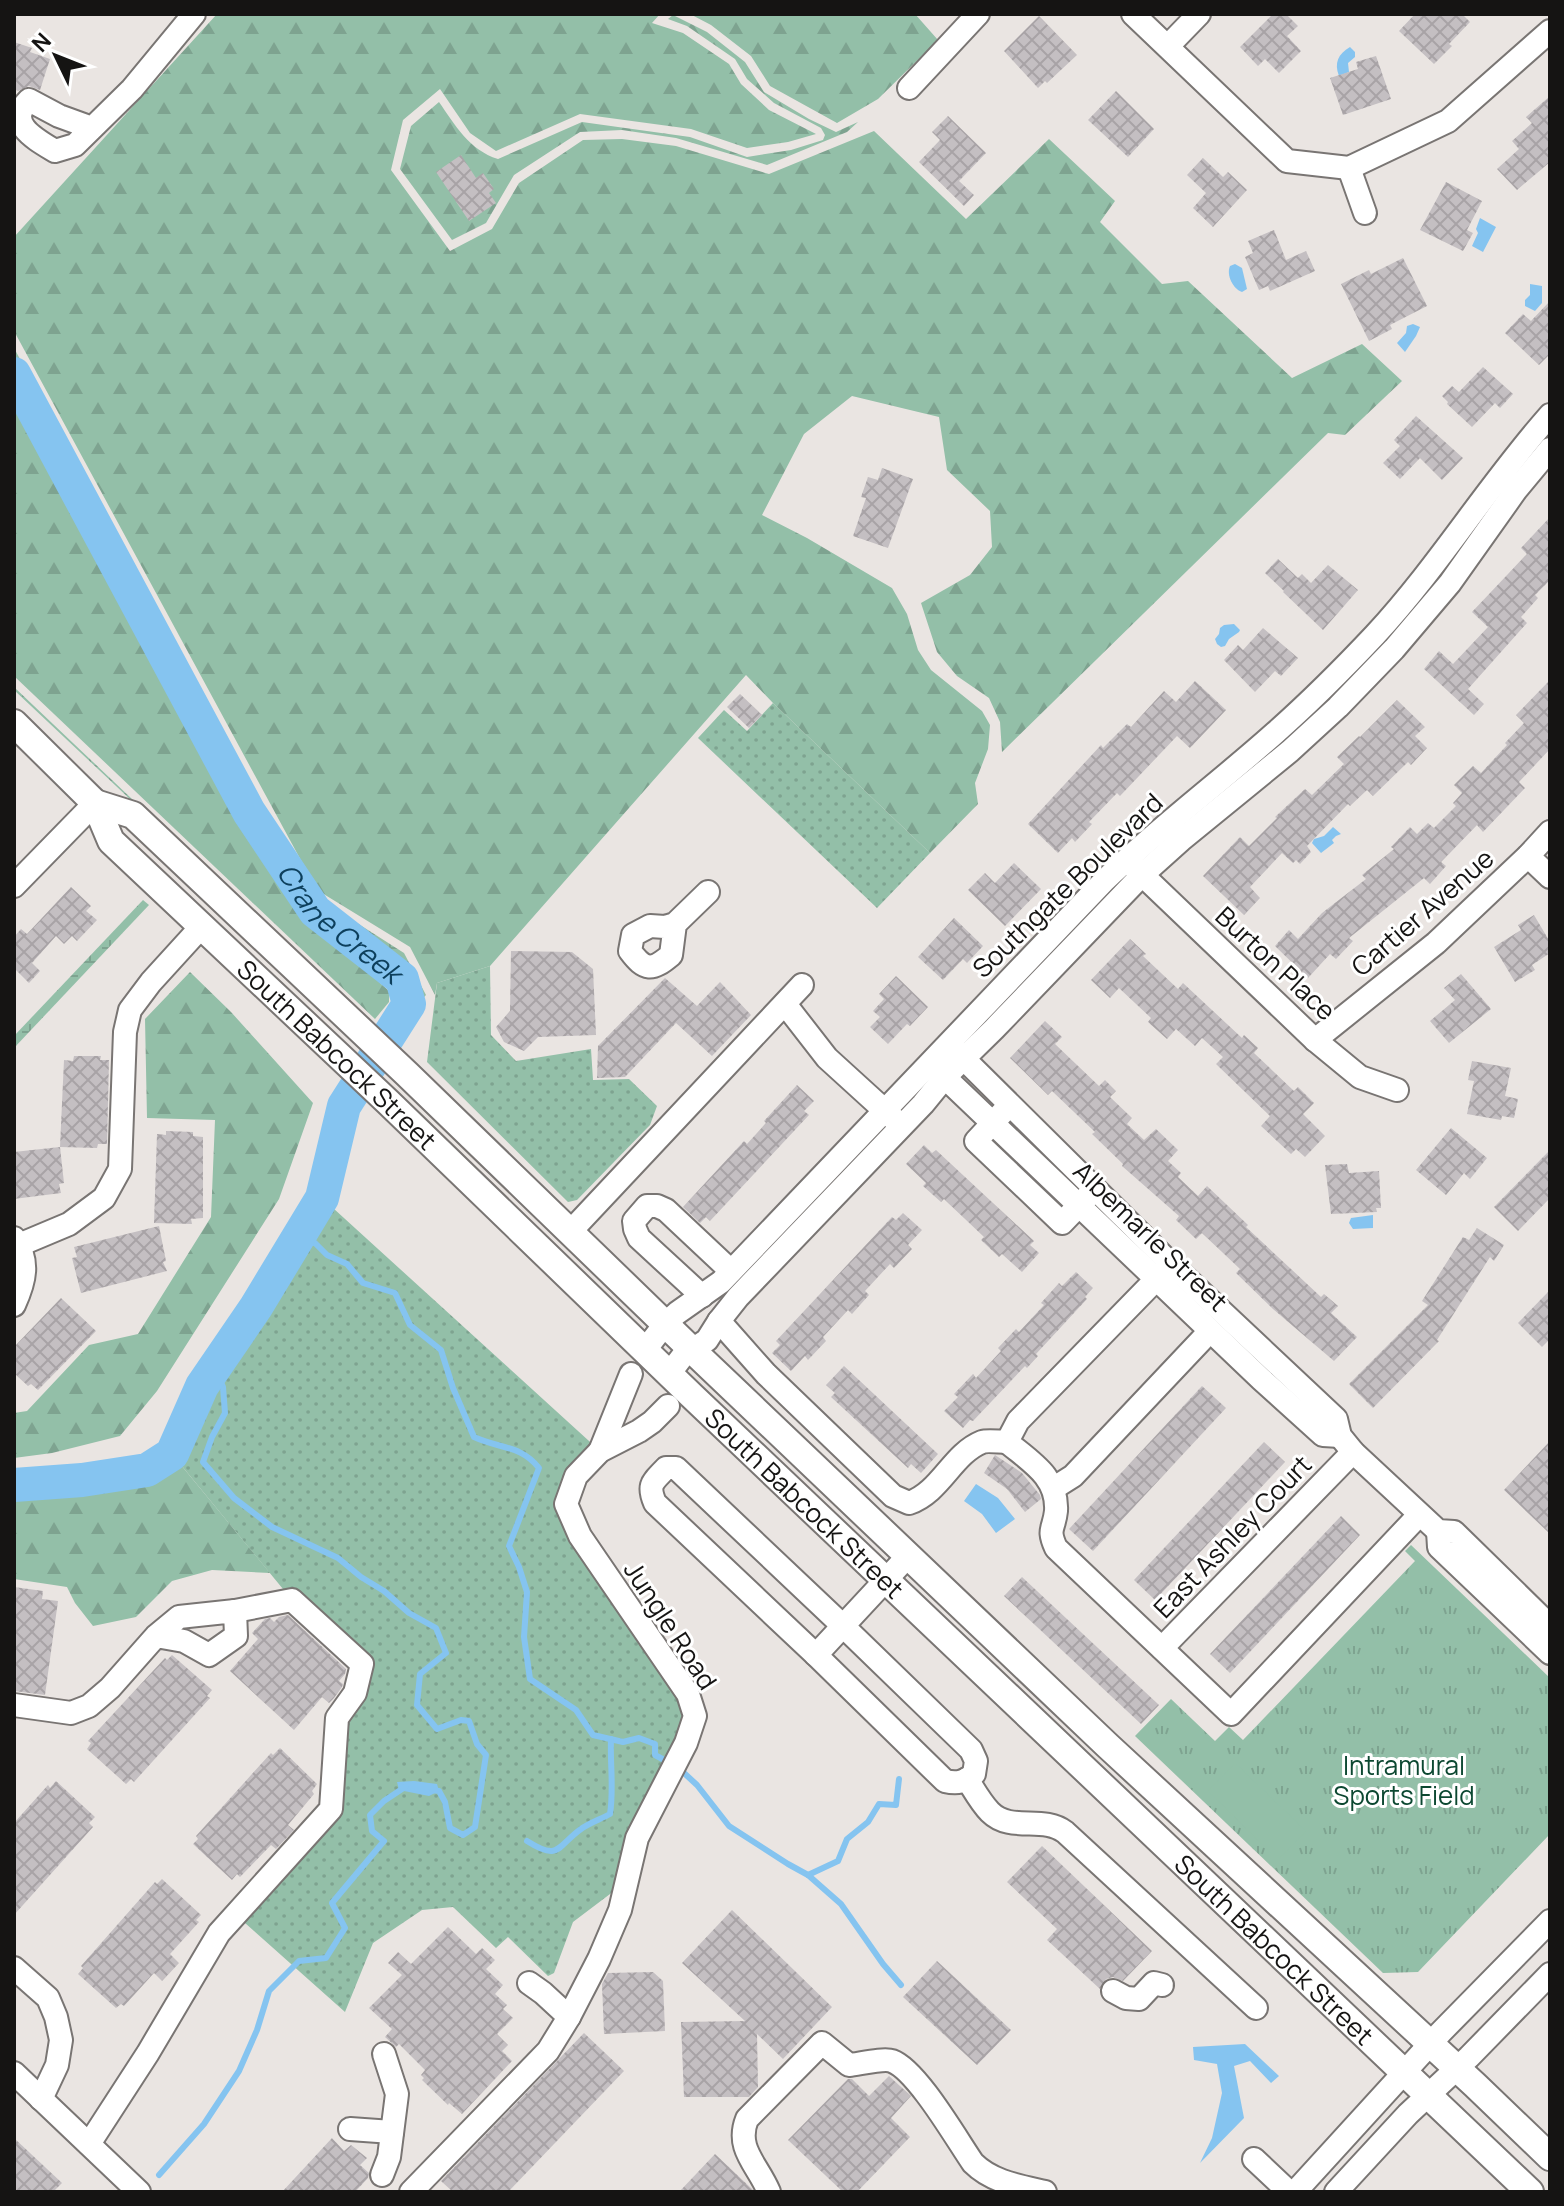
<svg xmlns="http://www.w3.org/2000/svg" width="1564" height="2206" font-family="Manrope,sans-serif">
<style>
.grass{fill:url(#grass-dots)}
.forest{fill:url(#forest-firs)}
.wetland{fill:url(#wetland-marsh)}
.park{fill:url(#park-tufts)}
.pitch{fill:#93bfa8}
.water{fill:#85c4f0}
.lines{fill:none;stroke-linecap:round;stroke-linejoin:round}
.stream{stroke:#85c4f0;stroke-width:6}
.river{stroke:#85c4f0;stroke-width:34}
.building{fill:url(#building-cross-hatch)}
.minor-casing{stroke:#797573;stroke-width:26}
.major-casing{stroke:#797573;stroke-width:30}
.minor{stroke:#fff;stroke-width:22}
.major{stroke:#fff;stroke-width:26}
.labels{text-anchor:middle;dominant-baseline:central;stroke-width:6;stroke-linejoin:round;paint-order:stroke}
.street-label{font-size:26px;fill:#151413;stroke:#fff}
.park-label{font-size:26px;fill:#0c4831;stroke:#fff}
.water-label{font-size:28px;font-style:italic;fill:#0d3f5c;stroke:#fff}
</style>
<defs>
<pattern id="grass-dots" width="8" height="8" patternUnits="userSpaceOnUse" patternTransform="scale(2)"><rect width="8" height="8" fill="#93bfa8"/><path d="M2 2h.1M6 6h.1" fill="none" stroke="#7ea390" stroke-width="1.8" stroke-linecap="round"/></pattern>
<pattern id="forest-firs" width="22" height="20" patternUnits="userSpaceOnUse" patternTransform="scale(2)"><rect width="22" height="20" fill="#93bfa8"/><path d="M5 1l3.5 6h-7zM16 11l3.5 6h-7z" fill="#7ea390"/></pattern>
<pattern id="wetland-marsh" width="20" height="14" patternUnits="userSpaceOnUse" patternTransform="scale(2)"><rect width="20" height="14" fill="#93bfa8"/><path d="M1 5h8M5 5V1M11 12h8M15 12V8" fill="none" stroke="#7ea390"/></pattern>
<pattern id="park-tufts" width="24" height="20" patternUnits="userSpaceOnUse" patternTransform="scale(2)"><rect width="24" height="20" fill="#93bfa8"/><path d="M3 7l-1-3M5 7V3M7 7l1-3M15 17l-1-3M17 17v-4M19 17l1-3" fill="none" stroke="#7ea390"/></pattern>
<pattern id="building-cross-hatch" width="8" height="8" patternUnits="userSpaceOnUse" patternTransform="scale(2)"><rect width="8" height="8" fill="#c4bfc2"/><path d="M0 0l8 8M0 8l8-8" fill="none" stroke="#a8a3a6"/></pattern>
</defs>
<rect width="100%" height="100%" fill="#eae5e2"/>
<g class="grass">
<polygon points="773,703 930,853 877,908 698,738 724,710 747,731"/>
<polygon points="490,966 491,1035 516,1061 591,1049 593,1080 629,1079 657,1106 650,1125 577,1200 568,1202 427,1062 437,983"/>
<polygon points="322,1198 600,1451 566,1505 695,1716 614,1891 573,1922 554,1973 548,1976 508,1937 496,1948 453,1907 422,1910 373,1943 345,2012 236,1915 331,1809 337,1718 361,1664 292,1600 172,1454 202,1386 256,1307"/>
</g>
<g class="forest">
<polygon points="217,14 660,14 652,23 683,33 729,64 741,84 769,110 816,134 788,142 747,148 691,129 580,114 496,151 470,133 440,89 403,120 391,170 450,251 492,229 519,183 583,140 622,139 676,146 769,174 874,131 966,219 1049,139 1115,201 1100,222 1162,284 1188,281 1292,378 1362,344 1402,381 1345,435 1328,433 1002,752 1000,722 989,698 957,676 937,652 921,603 970,575 992,547 990,511 947,470 939,417 852,396 804,434 762,515 807,538 892,588 907,614 918,650 931,670 982,711 990,725 988,749 975,783 978,804 930,853 773,703 746,675 490,966 437,983 435,995 410,947 317,890 14,331 14,237"/>
<polygon points="690,14 915,14 938,40 878,99 837,123 770,86 751,56 711,25"/>
<path d="M673,15L707,32L745,62L764,92L809,119L836,132L858,122L847,132L767,165L676,138L622,130L580,132L514,175L486,223L452,240L400,169L411,126L439,102C455,125 469,150 498,159L582,122L690,137L747,157L791,150L823,140L825,135L821,128L774,103L747,79L735,59L687,26L668,19Z"/>
<polygon points="14,393 232,803 299,900 304,914 389,991 389,1002 375,1019 14,676"/>
<polygon points="190,972 231,1012 313,1103 279,1199 157,1391 120,1436 52,1453 14,1458 14,1413 27,1411 89,1345 138,1334 211,1217 215,1120 147,1118 145,1019"/>
<polygon points="181,1465 270,1573 212,1570 172,1581 136,1617 93,1626 75,1603 67,1587 14,1579 14,1498 144,1484"/>
</g>
<g class="wetland">
<polygon points="14,348 310,893 404,953 426,995 385,1039 14,690 14,687 370,1025 375,1028 381,1027 397,1006 396,987 312,909 306,896 239,799 14,376"/>
<polygon points="143,900 149,905 14,1048 14,1036"/>
</g>
<polygon class="park" points="1411,1545 1550,1678 1550,1834 1418,1972 1383,1973 1135,1736 1171,1699 1215,1741 1229,1727 1243,1740 1415,1561 1405,1551"/>
<polygon class="pitch" points="1235,1763 1306,1831 1278,1860 1208,1791"/>
<g class="water">
<path d="M1350,47L1355,52V57L1348,63L1349,72L1339,76C1334,63 1338,54 1350,47Z"/>
<polygon points="1480,218 1496,227 1483,252 1472,246 1478,233 1476,229"/>
<path d="M1235,264L1242,268L1247,289L1242,292C1233,289 1226,275 1230,266Z"/>
<polygon points="1530,284 1542,286 1542,303 1535,311 1525,306 1525,300 1530,295"/>
<polygon points="1413,324 1420,327 1416,336 1405,352 1397,343 1406,333 1407,326"/>
<polygon points="1234,624 1240,630 1239,632 1229,639 1225,646 1221,647 1217,644 1215,639 1219,634 1220,628 1224,625"/>
<polygon points="1333,827 1341,834 1336,836 1332,840 1334,843 1321,853 1312,843 1314,839 1324,836"/>
<polygon points="1373,1215 1373,1228 1353,1229 1349,1223 1351,1218"/>
<polygon points="976,1484 998,1498 1015,1519 996,1533 982,1514 964,1501"/>
<polygon points="414,1781 437,1784 439,1791 429,1796 399,1790 397,1782"/>
<polygon points="1245,2044 1279,2076 1271,2083 1250,2061 1234,2066 1244,2118 1200,2163 1212,2138 1222,2093 1217,2064 1194,2060 1193,2047"/>
</g>
<g class="lines">
<g class="stream">
<path d="M296,1242L315,1243L327,1255L347,1264L363,1283L395,1293L410,1325L441,1350L453,1388L474,1437C500,1449 521,1445 539,1468L509,1546L519,1567L527,1592L524,1637L530,1679L576,1710L593,1735L623,1742L639,1738L655,1744V1755L668,1762"/>
<polyline points="215,1368 223,1387 225,1413 212,1437 203,1462 234,1498 272,1527 338,1558 361,1577 384,1591 409,1613 436,1628 446,1653 420,1674 417,1705 437,1729 461,1720 469,1721 477,1744 486,1755 475,1827 463,1835 450,1828 445,1802 439,1791 432,1790"/>
<polyline points="684,1773 697,1785 729,1826 788,1864 808,1875 841,1904 883,1964 901,1985"/>
<path d="M527,1841C560,1862 557,1846 581,1829C589,1823 601,1819 610,1814C614,1789 610,1765 611,1739"/>
<polyline points="808,1875 838,1861 847,1839 868,1822 879,1804 896,1805 899,1779"/>
<polyline points="159,2175 204,2124 239,2071 257,2030 269,1991 299,1961 326,1958 345,1928 332,1903 384,1841 372,1831 370,1815 384,1801 405,1787"/>
</g>
<path class="river" id="s1" d="M14,374L249,812L315,911L402,979L409,1004L344,1106L322,1198L256,1307L202,1386L172,1454L147,1470L82,1480L14,1485"/>
</g>
<g class="building">
<polygon points="1273,14 1286,14 1298,26 1287,36 1301,51 1279,73 1265,59 1258,66 1240,47"/>
<polygon points="1415,14 1462,14 1470,22 1449,44 1452,46 1434,64 1399,31"/>
<polygon points="1039,16 1077,55 1047,83 1045,81 1038,88 1004,51"/>
<polygon points="14,42 32,48 30,52 50,59 40,90 29,86 18,91 14,89"/>
<polygon points="1376,56 1391,99 1343,115 1330,78 1358,69 1356,62"/>
<polygon points="1116,91 1154,129 1128,157 1088,120"/>
<polygon points="1550,96 1550,162 1517,190 1497,169 1519,149 1512,141 1532,123 1526,117"/>
<polygon points="948,116 986,153 959,181 974,195 964,206 919,162 940,140 932,132"/>
<polygon points="461,155 476,178 483,173 494,189 489,193 496,203 469,221 436,172"/>
<polygon points="1203,158 1223,177 1228,172 1247,190 1213,227 1193,208 1206,193 1187,175"/>
<polygon points="1446,182 1482,201 1467,230 1473,233 1463,251 1420,230"/>
<polygon points="1274,230 1286,260 1306,251 1315,271 1270,291 1268,286 1259,290 1245,257 1253,253 1248,241"/>
<polygon points="1403,258 1427,306 1390,325 1392,329 1369,341 1341,284 1369,270 1371,274"/>
<polygon points="1550,301 1550,354 1539,365 1505,333 1523,314 1531,321"/>
<polygon points="1483,367 1513,394 1500,408 1495,403 1472,427 1447,404 1448,402 1442,396 1452,386 1459,392"/>
<polygon points="1416,416 1463,458 1442,480 1420,458 1400,479 1383,463 1400,446 1394,440"/>
<polygon points="882,468 913,479 888,548 853,536 866,498 861,497 868,477 878,480"/>
<polygon points="1550,517 1550,580 1535,595 1538,598 1521,617 1527,623 1468,689 1484,704 1474,715 1424,669 1439,651 1453,664 1488,627 1472,612 1527,554 1521,548"/>
<polygon points="1278,559 1298,578 1302,574 1311,583 1328,565 1358,590 1323,630 1283,592 1284,591 1265,573"/>
<polygon points="1263,628 1298,658 1281,676 1275,671 1255,692 1224,660 1238,645 1243,650"/>
<polygon points="1550,680 1550,749 1519,782 1525,788 1483,832 1477,825 1441,862 1446,866 1430,884 1424,878 1349,938 1353,941 1336,959 1330,954 1308,978 1275,946 1289,930 1298,939 1322,913 1366,879 1362,875 1394,849 1391,847 1410,827 1417,834 1428,823 1434,828 1456,806 1453,803 1462,793 1454,785 1473,766 1481,773 1507,745 1505,743 1524,723 1516,715"/>
<polygon points="1195,681 1226,710 1190,748 1177,736 1120,796 1117,793 1089,822 1092,824 1075,842 1072,838 1058,853 1028,824 1101,745 1103,748 1127,724 1131,727 1164,691 1176,702"/>
<polygon points="740,694 762,715 749,728 727,707"/>
<polygon points="1397,700 1425,727 1415,736 1427,748 1411,765 1408,762 1373,796 1367,790 1350,806 1348,804 1307,846 1311,852 1300,864 1296,860 1293,863 1282,853 1250,887 1260,898 1244,915 1203,876 1240,837 1249,846 1277,818 1275,817 1305,789 1312,795 1344,764 1337,757 1359,736 1360,737"/>
<polygon points="1014,863 1041,889 1005,926 968,890 985,873 995,883"/>
<polygon points="71,887 91,906 86,911 97,920 77,941 72,936 64,944 56,936 32,963 40,971 29,983 14,968 14,937 21,929 27,934"/>
<polygon points="1534,915 1550,942 1550,953 1532,965 1535,970 1515,982 1494,947 1521,930 1518,925"/>
<polygon points="954,918 983,946 967,963 963,959 943,980 918,957"/>
<polygon points="1130,939 1146,954 1143,956 1178,989 1183,983 1242,1038 1244,1035 1258,1048 1254,1053 1294,1091 1298,1087 1314,1103 1303,1114 1325,1136 1305,1157 1296,1149 1291,1154 1261,1126 1270,1116 1216,1064 1223,1057 1202,1038 1195,1046 1176,1029 1167,1039 1148,1022 1151,1018 1119,988 1110,998 1091,980"/>
<polygon points="511,951 572,952 593,969 596,1035 538,1037 524,1051 504,1042 496,1027 510,1011"/>
<polygon points="1461,974 1491,1009 1449,1043 1430,1021 1455,1000 1444,988"/>
<polygon points="896,976 928,1007 910,1026 907,1024 888,1044 870,1027 880,1017 873,1011 884,999 879,994"/>
<polygon points="665,978 697,1006 720,982 751,1015 712,1056 676,1023 625,1077 597,1078 598,1046"/>
<polygon points="1045,1021 1062,1037 1055,1044 1099,1086 1105,1080 1116,1091 1110,1097 1132,1118 1127,1124 1144,1140 1156,1129 1178,1150 1168,1161 1181,1173 1178,1177 1198,1196 1207,1186 1248,1225 1246,1227 1321,1297 1324,1294 1338,1306 1331,1313 1357,1337 1334,1361 1273,1309 1236,1273 1240,1269 1202,1233 1196,1239 1176,1220 1179,1216 1122,1166 1123,1164 1092,1134 1095,1132 1052,1091 1048,1095 1010,1058"/>
<polygon points="74,1056 101,1056 100,1060 109,1060 107,1144 98,1144 97,1148 60,1147 64,1060 73,1061"/>
<polygon points="1472,1061 1511,1068 1505,1096 1518,1099 1514,1118 1502,1116 1501,1120 1467,1114 1474,1081 1468,1080"/>
<polygon points="797,1085 814,1101 804,1111 809,1115 710,1221 706,1217 700,1223 683,1207 744,1141 747,1144 766,1123 764,1121"/>
<polygon points="1451,1128 1487,1158 1470,1179 1464,1173 1446,1195 1416,1170"/>
<polygon points="166,1131 193,1132 193,1136 203,1137 203,1218 191,1219 192,1224 154,1223 157,1134 166,1135"/>
<polygon points="924,1145 932,1153 936,1150 1034,1241 1030,1245 1039,1253 1022,1272 1002,1254 999,1257 981,1240 984,1237 944,1199 941,1202 923,1186 926,1183 906,1164"/>
<polygon points="60,1147 64,1183 59,1184 61,1193 14,1199 14,1152"/>
<polygon points="1550,1150 1550,1198 1518,1231 1494,1207"/>
<polygon points="1347,1164 1349,1173 1379,1171 1381,1208 1376,1208 1377,1212 1331,1214 1325,1165"/>
<polygon points="903,1213 922,1230 908,1245 912,1249 894,1268 890,1264 865,1291 869,1295 852,1314 848,1310 823,1337 826,1341 808,1360 805,1356 791,1371 772,1353 780,1345 776,1341 892,1217 896,1220"/>
<polygon points="159,1226 166,1261 163,1262 167,1271 81,1293 72,1258 77,1257 74,1247"/>
<polygon points="1477,1228 1504,1245 1494,1261 1490,1257 1437,1340 1439,1341 1373,1408 1349,1384 1428,1305 1422,1301 1463,1237 1469,1240"/>
<polygon points="1076,1272 1093,1288 1085,1297 1087,1299 1036,1354 1038,1356 1027,1368 1025,1366 973,1421 970,1420 963,1428 944,1411 958,1397 954,1394 973,1374 976,1378 1001,1351 998,1348 1016,1329 1019,1332 1044,1305 1041,1303 1059,1283 1062,1286"/>
<polygon points="1550,1290 1550,1339 1542,1347 1518,1323"/>
<polygon points="61,1298 96,1331 38,1390 31,1384 28,1386 14,1373 14,1347"/>
<polygon points="844,1366 938,1454 921,1473 911,1464 908,1468 831,1397 835,1393 826,1385"/>
<polygon points="1202,1386 1226,1408 1093,1551 1069,1529"/>
<polygon points="1550,1441 1550,1534 1504,1490"/>
<polygon points="1264,1442 1285,1462 1155,1600 1134,1580"/>
<polygon points="995,1455 1022,1473 1040,1495 1041,1499 1025,1512 1007,1489 984,1473"/>
<polygon points="1341,1516 1360,1535 1230,1673 1210,1654"/>
<polygon points="1022,1577 1159,1705 1141,1724 1004,1596"/>
<polygon points="14,1587 43,1591 42,1599 58,1601 45,1695 14,1691"/>
<polygon points="288,1615 346,1669 345,1674 339,1681 343,1684 342,1687 334,1698 329,1703 322,1697 294,1730 230,1671 258,1639 252,1633 265,1619 270,1618 274,1622 279,1617"/>
<polygon points="172,1655 212,1690 207,1696 210,1698 134,1782 131,1779 126,1784 87,1749 91,1743 88,1741 165,1658 167,1660"/>
<polygon points="280,1748 317,1784 312,1791 314,1794 288,1825 294,1830 276,1849 271,1845 240,1877 237,1874 232,1880 193,1844 198,1839 196,1836 271,1753 273,1755"/>
<polygon points="56,1781 95,1817 89,1823 93,1827 14,1915 14,1823 48,1785 50,1788"/>
<polygon points="1042,1846 1152,1951 1123,1981 1113,1977 1106,1979 1100,1989 1047,1940 1057,1929 1007,1882"/>
<polygon points="162,1879 201,1915 196,1920 199,1922 170,1954 179,1963 162,1981 154,1973 124,2006 121,2004 116,2008 78,1974 83,1968 81,1966 155,1882 157,1884"/>
<polygon points="732,1910 832,2007 783,2059 757,2034 758,2087 749,2097 684,2097 681,2022 745,2021 682,1963"/>
<polygon points="448,1927 476,1954 482,1948 495,1960 486,1969 503,1985 495,1994 507,2005 503,2009 513,2018 497,2034 508,2045 502,2051 512,2061 462,2114 449,2103 448,2105 422,2080 424,2078 421,2075 425,2070 399,2044 396,2047 385,2037 392,2029 369,2008 402,1975 388,1963 398,1952 411,1964"/>
<polygon points="937,1961 1011,2030 977,2065 903,1997"/>
<polygon points="653,1972 663,1981 665,2031 604,2034 602,1984 608,1973"/>
<polygon points="584,2033 624,2071 508,2192 453,2192 441,2181"/>
<polygon points="889,2076 911,2096 891,2118 910,2137 857,2192 843,2192 788,2140 848,2079 852,2079 869,2096"/>
<polygon points="14,2138 62,2183 53,2192 14,2192"/>
<polygon points="332,2138 344,2151 351,2145 367,2158 360,2165 369,2173 368,2178 355,2192 282,2192"/>
<polygon points="715,2154 752,2189 754,2192 679,2192"/>
</g>
<g class="lines">
<g class="minor-casing">
<g id="minor">
<polyline points="1133,14 1287,161 1349,168 1448,121 1550,31"/>
<polyline points="1168,46 1199,14"/>
<polyline points="909,88 978,14"/>
<path d="M92,128L59,116L29,100C5,123 35,139 55,151L75,145L132,89L194,14"/>
<polyline points="1349,168 1365,213"/>
<polyline points="1528,856 1550,877"/>
<polyline points="1133,866 1315,1040 1360,1077 1397,1090"/>
<polyline points="14,886 95,803"/>
<path d="M675,924L671,955C652,971 645,971 630,951L633,935L650,926L665,927L675,924L708,892"/>
<polyline points="785,1004 827,1058 894,1119"/>
<polyline points="1315,1040 1436,943 1528,856 1550,832"/>
<polyline points="955,1050 1171,1264 1336,1419 1340,1436 1353,1452 1438,1531 1454,1532 1550,1626"/>
<polyline points="936,1069 1261,1379 1323,1435 1340,1436"/>
<polyline points="1003,1112 976,1141 1062,1223 1089,1195"/>
<polyline points="570,1232 802,985"/>
<path d="M14,1238C30,1261 25,1281 14,1305"/>
<polyline points="19,1245 69,1224 104,1198 120,1169 125,1032 130,1010 151,982 202,926"/>
<path d="M1171,1264L1018,1421L1007,1442C1031,1462 1058,1477 1056,1511C1054,1530 1047,1528 1056,1548L1231,1714L1419,1515"/>
<polyline points="702,1296 639,1238 635,1229 634,1221 647,1206 657,1206 666,1210 731,1271"/>
<path d="M719,1321L766,1374L893,1496L909,1503C941,1492 952,1454 982,1442C988,1440 999,1442 1007,1442"/>
<path d="M645,1350L665,1324L677,1313L721,1282L1104,881C1158,828 1218,784 1275,733C1310,702 1343,669 1375,635C1439,566 1488,485 1550,415"/>
<polyline points="669,1374 682,1357 707,1340 719,1321 738,1297 923,1104 945,1077 994,1029 1142,875 1181,840 1290,751 1338,707 1394,649 1450,583 1516,490 1550,449"/>
<polyline points="600,1451 631,1374"/>
<path d="M666,1468H676L842,1625L971,1750L976,1761L974,1774C964,1782 958,1784 945,1781L816,1655L655,1503C647,1484 653,1482 666,1468Z"/>
<polyline points="1054,1488 1073,1476 1210,1331"/>
<polyline points="1438,1531 1439,1547 1550,1653"/>
<polyline points="1162,1648 1353,1452"/>
<polyline points="816,1655 908,1556"/>
<polyline points="14,1705 71,1713 89,1706 110,1688 156,1636 179,1617 235,1611 236,1636 209,1655 184,1641 156,1636"/>
<path d="M967,1779C974,1790 981,1803 990,1812C1011,1833 1043,1815 1065,1832L1256,2008"/>
<polyline points="14,1968 48,1998 56,2017 61,2040 57,2065 41,2099"/>
<polyline points="529,1983 543,1993 569,2017"/>
<polyline points="1113,1991 1126,1998 1139,1999 1154,1983 1162,1985"/>
<polyline points="14,2073 139,2192"/>
<polyline points="350,2129 392,2132"/>
<polyline points="89,2144 148,2053 219,1933 331,1809 337,1718 355,1693 362,1664 292,1600 235,1611"/>
<polyline points="1254,2159 1289,2192"/>
<polyline points="382,2175 389,2157 397,2094 384,2054"/>
<polyline points="411,2192 548,2051 569,2017 599,1959 620,1910 637,1838 686,1743 695,1716 688,1694 580,1536 566,1504 576,1476 600,1451 639,1431 652,1422 668,1406"/>
<path d="M769,2192C758,2165 735,2149 747,2119L822,2043L849,2065C859,2064 884,2058 892,2061C917,2070 957,2140 973,2163C992,2182 1019,2186 1045,2192"/>
<polyline points="1295,2192 1441,2032 1550,1921"/>
<polyline points="1336,2192 1408,2114 1469,2057 1550,1974"/>
</g>
</g>
<g class="major-casing">
<g id="major">
<path id="s2" d="M14,723L95,803L111,841L388,1102L692,1396L1530,2192"/>
<polyline points="95,803 133,815 407,1074 692,1350 1108,1746 1475,2085 1550,2157"/>
</g>
</g>
<use href="#minor" class="minor"/>
<use href="#major" class="major"/>
</g>
<g class="labels">
<g class="street-label">
<text transform="translate(1067 885) rotate(-44)">Southgate Boulevard</text>
<text transform="translate(1422 912) rotate(-41)">Cartier Avenue</text>
<text transform="translate(1276 963) rotate(43)">Burton Place</text>
<text stroke="none"><textPath href="#s2" startOffset="466">South Babcock Street</textPath></text>
<text transform="translate(1151 1236) rotate(44)">Albemarle Street</text>
<text stroke="none"><textPath href="#s2" startOffset="1114">South Babcock Street</textPath></text>
<text transform="translate(1232 1536) rotate(-46)">East Ashley Court</text>
<text transform="translate(671 1625) rotate(57)">Jungle Road</text>
<text stroke="none"><textPath href="#s2" startOffset="1762">South Babcock Street</textPath></text>
</g>
<g class="park-label">
<text x="1404" y="1765">Intramural<tspan x="1404" dy="30">Sports Field</tspan></text>
</g>
<g class="water-label">
<text stroke="none"><textPath href="#s1" startOffset="642">Crane Creek</textPath></text>
</g>
</g>
<rect width="1564" height="2206" fill="none" stroke="#151413" stroke-width="32"/>
<g transform="translate(56 56) rotate(313)" stroke="#ffffff" stroke-width="6" paint-order="stroke">
<path d="M0-6L14 30L0 20L-14 30Z" fill="#151413"/>
<text y="-12" font-size="22" font-weight="bold" text-anchor="middle" fill="#151413">N</text>
</g>
</svg>
